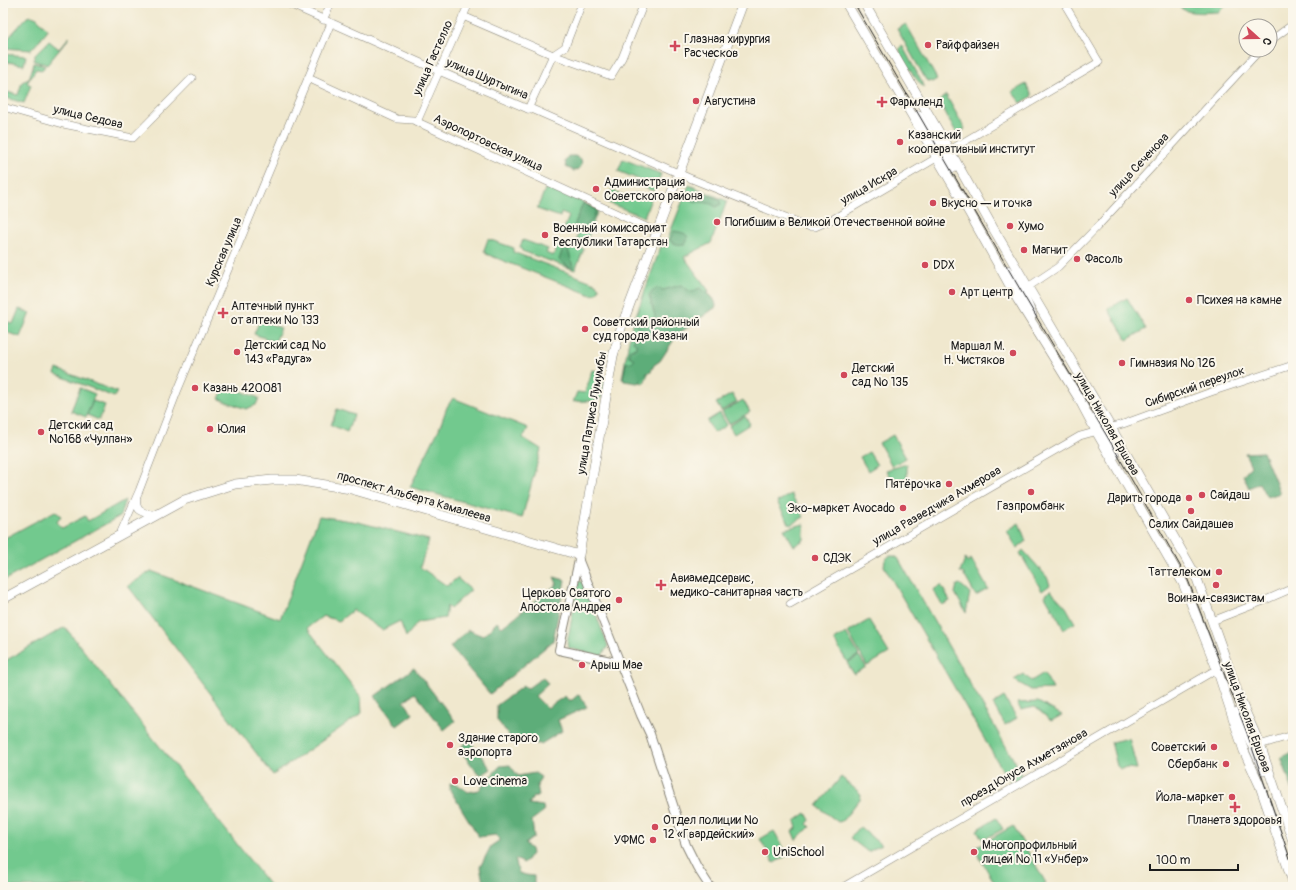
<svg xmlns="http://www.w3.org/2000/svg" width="1296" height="890" font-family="Pangolin,sans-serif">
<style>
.green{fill:#72c98e;stroke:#477255}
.forest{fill:#5dad79;stroke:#3c644a}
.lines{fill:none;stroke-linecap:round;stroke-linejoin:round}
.minor-casing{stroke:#868275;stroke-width:8}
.tertiary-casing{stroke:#868275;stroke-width:10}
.secondary-casing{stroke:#868275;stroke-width:10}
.minor{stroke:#fff;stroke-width:7}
.tertiary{stroke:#fff;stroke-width:8}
.secondary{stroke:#fff;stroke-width:9}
.tram{stroke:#1c1c1c;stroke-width:1}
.poi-dot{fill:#d1495b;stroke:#fbf7ec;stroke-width:1.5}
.labels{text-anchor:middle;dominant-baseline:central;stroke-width:4;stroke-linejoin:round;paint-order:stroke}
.poi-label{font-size:12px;fill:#1c1c1c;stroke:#fbf7ec;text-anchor:start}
.street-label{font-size:12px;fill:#1c1c1c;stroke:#fbf7ec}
</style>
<rect width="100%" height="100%" fill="#fbf7ec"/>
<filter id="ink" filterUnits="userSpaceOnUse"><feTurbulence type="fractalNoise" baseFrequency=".025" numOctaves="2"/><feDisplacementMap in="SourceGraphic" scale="8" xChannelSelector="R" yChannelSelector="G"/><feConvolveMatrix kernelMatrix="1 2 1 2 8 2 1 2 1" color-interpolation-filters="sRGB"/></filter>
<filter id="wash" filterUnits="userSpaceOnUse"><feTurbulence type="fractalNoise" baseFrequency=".012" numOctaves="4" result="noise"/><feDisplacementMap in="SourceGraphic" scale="16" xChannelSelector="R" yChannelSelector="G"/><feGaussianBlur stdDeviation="0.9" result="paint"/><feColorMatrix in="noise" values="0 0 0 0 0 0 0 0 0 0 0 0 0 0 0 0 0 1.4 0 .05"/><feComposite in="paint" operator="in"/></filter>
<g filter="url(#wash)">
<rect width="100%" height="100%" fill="#f0e8ce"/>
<g class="green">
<path d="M1177,3H1227L1219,12C1207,12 1182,16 1177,3Z"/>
<polygon points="32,16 37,18 47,29 47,32 31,50 3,48 3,44 27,17"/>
<polygon points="906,24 937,79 932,82 926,80 897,29"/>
<polygon points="69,37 69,38 47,65 45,64 34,61 35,55 49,41 59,49"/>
<path d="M902,45L924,86L923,87C916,79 901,60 900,51C899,48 900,48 902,45Z"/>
<polygon points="3,54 26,56 24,65 3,61"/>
<polygon points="34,63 45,66 42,70 36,69 27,83 31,85 24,103 3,97 3,91 18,95 22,82 29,79"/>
<polygon points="1026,84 1032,95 1031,97 1021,103 1012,92"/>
<polygon points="946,95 965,129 957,134 940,103 941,99"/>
<polygon points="623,159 661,174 654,191 638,185 640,180 618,171"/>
<polygon points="550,185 598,210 586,242 577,239 578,234 564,229 569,216 561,213 560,217 537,209 546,187"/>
<polygon points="689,185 727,201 711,243 684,257 709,291 661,343 644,383 622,379 631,329 661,246 666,246 671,230"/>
<polygon points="611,190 633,199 635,193 651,199 644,217 606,202"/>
<polygon points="488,239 514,248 513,252 595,283 599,287 599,290 596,294 591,295 486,254 484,250"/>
<polygon points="523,240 548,249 546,253 553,256 558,244 572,250 574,246 584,249 575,270 522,251 520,246"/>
<polygon points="1127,298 1146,329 1127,340 1108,309"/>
<polygon points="19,309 30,313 20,337 3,331 3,320 13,324"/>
<polygon points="260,320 281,328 275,342 254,334"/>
<polygon points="57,369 117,392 114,397 55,374"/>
<path d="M592,370C609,371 603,386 601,398C594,403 582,400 573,402L577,392L585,393Z"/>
<polygon points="225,385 259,398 256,405 246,409 219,399"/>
<polygon points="80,388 95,394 86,417 71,411"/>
<polygon points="732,394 737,402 721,411 716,403"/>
<polygon points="453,398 528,428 523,438 541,449 522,518 410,487 439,429 447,407"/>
<polygon points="743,400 750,412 729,424 722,412"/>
<polygon points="93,401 105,405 99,420 87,415"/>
<polygon points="337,409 354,415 347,432 331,425"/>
<polygon points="720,413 727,425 714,433 707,421"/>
<polygon points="745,416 750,424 734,434 729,426"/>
<polygon points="893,435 906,458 892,466 879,443"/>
<polygon points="869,452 877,465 868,471 860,457"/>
<polygon points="907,464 907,480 896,486 886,470"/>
<polygon points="791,494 804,517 790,525 777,502"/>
<polygon points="125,500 120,516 3,581 3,539 55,511 61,516 57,522 62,528 85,516 88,521"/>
<polygon points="319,516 358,522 429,540 420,567 447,586 457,578 471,590 450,609 447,606 445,618 418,622 406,637 400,621 382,630 353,610 339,621 323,616 307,628 361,697 362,713 273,775 128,586 151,571 280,619"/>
<polygon points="1019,523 1026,541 1017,548 1007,531"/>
<polygon points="804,524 804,540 794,546 784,529"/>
<polygon points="1023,550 1047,577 1050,585 1042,591 1020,553"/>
<polygon points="889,556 894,556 898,558 1020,771 1021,776 1017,781 1011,781 1007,778 884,566 885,560"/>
<polygon points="965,558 967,562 971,559 988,589 976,596 963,573 960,573"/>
<polygon points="579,581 584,583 608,646 601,657 569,648 567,643"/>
<polygon points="960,584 970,593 966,613 955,593 957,585"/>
<polygon points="941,585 950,601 942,605 933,590"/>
<polygon points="1050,590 1066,607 1075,623 1064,629 1045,596"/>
<polygon points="869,620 889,653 867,666 848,632"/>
<polygon points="65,627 271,887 3,887 3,662"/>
<polygon points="846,633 859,655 847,662 834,640"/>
<polygon points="859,656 866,667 854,674 847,663"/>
<polygon points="1044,673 1053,689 1031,690 1014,680 1024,674 1031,681"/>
<polygon points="1004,697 1017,718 1005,725 993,704"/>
<polygon points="1038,702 1062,715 1051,721 1035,707 1021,710 1017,703"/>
<polygon points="1129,738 1137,769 1127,768 1120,769 1117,766 1111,742"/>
<polygon points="841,777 860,793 861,795 860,799 842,821 838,822 817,806"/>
<polygon points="806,813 810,820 807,824 810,827 806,831 805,831 796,840 792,831 797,828 795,821"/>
<polygon points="996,818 1003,829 983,840 977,830"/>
<polygon points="1013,826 1046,883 1039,887 997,887 974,848"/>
<polygon points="860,827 881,845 868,852 850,838"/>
<polygon points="774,831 788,855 774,863 760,839"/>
</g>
<g class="forest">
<path d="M568,156H575L581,159C583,165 580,170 574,171L566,167L565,161Z"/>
<path d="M698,193L720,199L721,204L716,207C708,200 696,204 688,198L689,196Z"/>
<polygon points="583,203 596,210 592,221 577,231 575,231 574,226"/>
<path d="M674,231C683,233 692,233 685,245L676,244L671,242L670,239Z"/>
<polygon points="563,248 565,248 568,249 573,267 572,269 559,260"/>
<path d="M681,285C685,287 689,292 693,292L697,289L700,288C707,293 716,297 716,307L677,335L660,361L654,365L651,371L646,374L640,382L637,383L624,381L623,377L626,363L632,362L634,359L629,356V351L630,349L637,348V345L633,342L634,336L641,333V330L636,326V323C642,320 646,324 654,319L655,316L649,295L653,290L657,288L663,290Z"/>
<polygon points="1263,452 1280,493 1268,497 1266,496 1259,483 1249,488 1243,475 1251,466 1245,453"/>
<polygon points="554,577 565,580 553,641 490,694 450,647 468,630 483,636 497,622 502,627 557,584"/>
<polygon points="414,668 455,721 444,730 415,693 404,701 413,714 397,726 375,696"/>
<polygon points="543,677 548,684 535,696 547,708 565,696 568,700 572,700 579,694 587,707 558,720 562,731 541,744 514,742 497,720 497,705 523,686 528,688"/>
<polygon points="469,740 491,769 482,775 477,772 459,749"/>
<polygon points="1293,752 1293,791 1281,757"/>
<polygon points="510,765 518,776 535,773 541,777 537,785 539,795 533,797 529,804 543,806 544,811 532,820 534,837 525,844 531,849 532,854 524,863 515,859 519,873 526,875 534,876 534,887 484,887 480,867 491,846 500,840 496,835 479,837 450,790 450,784 457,784 468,792 479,790 500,766"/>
</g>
</g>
<g filter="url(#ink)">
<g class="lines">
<g class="minor-casing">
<g id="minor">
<polyline points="287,3 439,71 528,109 532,109 687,177 810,227 815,227 833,219 1099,62 1064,3"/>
<polyline points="463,16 553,55 611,76 622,58 644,3"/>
<polyline points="323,20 331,3"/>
<polyline points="1270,41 1289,27 1293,29"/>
<polyline points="308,78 397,119 413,120 657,232"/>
<polyline points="3,107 63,124 133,138 192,78"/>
<polyline points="528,109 553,55 565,47 582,3"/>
<polyline points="417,122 469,3"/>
<polyline points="1028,287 1058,267 1097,227 1260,50"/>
<path d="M137,499C135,512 143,512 153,515"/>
<polyline points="120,534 139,491 177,392 331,23"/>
<polyline points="790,604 1080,436 1123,424 1211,392 1293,365"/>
<polyline points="1212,621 1261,602 1293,588"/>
<polyline points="1256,746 1293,735"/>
<polyline points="843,887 1217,669"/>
</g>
</g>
<g class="tertiary-casing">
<g id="tertiary">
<polyline points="579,560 559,650 620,663"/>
<polyline points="579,561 620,663 641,715 650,734 686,845 697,867 710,887"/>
</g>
</g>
<g class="secondary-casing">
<g id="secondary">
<polyline points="846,3 970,214 1018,300 1078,397 1096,431 1183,583 1217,669 1244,751 1260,786 1293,882"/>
<polyline points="864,3 955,160 993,228 1120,443 1196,576 1241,702 1260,745 1293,841"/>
<polyline points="919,115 937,146 953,168"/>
<polyline points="1007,270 1024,296 1032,315"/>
<polyline points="1097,416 1111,443 1115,455"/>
<polyline points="3,599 184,500 235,484 272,480 295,480 351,489 579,555 613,356 622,325 743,3"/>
<polyline points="1237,712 1264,771"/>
</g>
</g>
<use href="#minor" class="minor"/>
<use href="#tertiary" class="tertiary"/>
<use href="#secondary" class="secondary"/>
<polyline class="tram" points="854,3 1024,296 1111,443 1188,580 1247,733 1293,867"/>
</g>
</g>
<g class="poi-dot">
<circle cx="928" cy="45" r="4"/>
<path d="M673 40h4v4h4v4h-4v4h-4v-4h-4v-4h4z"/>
<circle cx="696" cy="101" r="4"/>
<path d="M880 96h4v4h4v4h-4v4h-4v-4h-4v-4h4z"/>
<circle cx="900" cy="142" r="4"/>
<circle cx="596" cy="189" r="4"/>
<circle cx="933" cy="203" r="4"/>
<circle cx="717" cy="222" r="4"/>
<circle cx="1010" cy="226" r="4"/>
<circle cx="545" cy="235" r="4"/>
<circle cx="1024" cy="250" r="4"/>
<circle cx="1077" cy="259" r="4"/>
<circle cx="925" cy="265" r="4"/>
<circle cx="952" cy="292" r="4"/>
<circle cx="1189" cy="300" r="4"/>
<path d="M221 307h4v4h4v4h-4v4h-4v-4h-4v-4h4z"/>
<circle cx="585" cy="329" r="4"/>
<circle cx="237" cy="352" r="4"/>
<circle cx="1013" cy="353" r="4"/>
<circle cx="1122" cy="363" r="4"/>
<circle cx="844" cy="375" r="4"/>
<circle cx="195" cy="388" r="4"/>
<circle cx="210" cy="429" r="4"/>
<circle cx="41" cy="432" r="4"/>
<circle cx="949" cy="484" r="4"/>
<circle cx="1031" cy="492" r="4"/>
<circle cx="1202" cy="495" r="4"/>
<circle cx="1189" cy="498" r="4"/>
<circle cx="903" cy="508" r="4"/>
<circle cx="1191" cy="511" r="4"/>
<circle cx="815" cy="558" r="4"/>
<circle cx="1219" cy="572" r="4"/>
<path d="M659 579h4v4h4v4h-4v4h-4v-4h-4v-4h4z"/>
<circle cx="1216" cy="585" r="4"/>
<circle cx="619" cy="600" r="4"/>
<circle cx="582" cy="665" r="4"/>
<circle cx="450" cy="745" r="4"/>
<circle cx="1214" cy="747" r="4"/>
<circle cx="1226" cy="764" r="4"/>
<circle cx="455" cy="781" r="4"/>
<circle cx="1232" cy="797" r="4"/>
<path d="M1233 801h4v4h4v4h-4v4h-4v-4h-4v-4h4z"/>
<circle cx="655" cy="827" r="4"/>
<circle cx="653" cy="840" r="4"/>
<circle cx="765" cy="852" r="4"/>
<circle cx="974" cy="852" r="4"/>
</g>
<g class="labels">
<g class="poi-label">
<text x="684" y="39">Глазная хирургия<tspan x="684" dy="14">Расческов</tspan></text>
<text x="936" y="45">Райффайзен</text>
<text x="704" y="101">Августина</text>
<text x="890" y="102">Фармленд</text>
<text x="908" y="135">Казанский<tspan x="908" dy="14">кооперативный институт</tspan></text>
<text x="604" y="182">Администрация<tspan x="604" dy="14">Советского района</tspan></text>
<text x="941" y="203">Вкусно — и точка</text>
<text x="725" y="222">Погибшим в Великой Отечественной войне</text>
<text x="1018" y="226">Хумо</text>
<text x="553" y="228">Военный комиссариат<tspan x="553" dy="14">Республики Татарстан</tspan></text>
<text x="1032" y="250">Магнит</text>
<text x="1085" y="259">Фасоль</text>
<text x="933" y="265">DDX</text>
<text x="960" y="292">Арт центр</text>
<text x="1197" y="300">Психея на камне</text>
<text x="231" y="306">Аптечный пункт<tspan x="231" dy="14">от аптеки № 133</tspan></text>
<text x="593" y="322">Советский районный<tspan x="593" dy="14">суд города Казани</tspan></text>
<text x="245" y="345">Детский сад №<tspan x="245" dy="14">143 «Радуга»</tspan></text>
<text x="1005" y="346" text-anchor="end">Маршал М.<tspan x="1005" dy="14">Н. Чистяков</tspan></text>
<text x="1130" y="363">Гимназия № 126</text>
<text x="852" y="368">Детский<tspan x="852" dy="14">сад № 135</tspan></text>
<text x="203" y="388">Казань 420081</text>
<text x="49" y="425">Детский сад<tspan x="49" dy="14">№168 «Чулпан»</tspan></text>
<text x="218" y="429">Юлия</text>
<text x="941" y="484" text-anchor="end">Пятёрочка</text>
<text x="1210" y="495">Сайдаш</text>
<text x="1181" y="498" text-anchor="end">Дарить города</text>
<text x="1031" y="506" text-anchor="middle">Газпромбанк</text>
<text x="895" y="508" text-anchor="end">Эко-маркет Avocado</text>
<text x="1191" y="524" text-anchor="middle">Салих Сайдашев</text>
<text x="823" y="558">СДЭК</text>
<text x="1211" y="572" text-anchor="end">Таттелеком</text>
<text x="670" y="578">Авиамедсервис,<tspan x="670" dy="14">медико-санитарная часть</tspan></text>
<text x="611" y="593" text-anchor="end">Церковь Святого<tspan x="611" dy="14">Апостола Андрея</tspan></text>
<text x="1216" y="598" text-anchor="middle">Воинам-связистам</text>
<text x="590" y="665">Арыш Мае</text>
<text x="458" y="738">Здание старого<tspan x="458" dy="14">аэропорта</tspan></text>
<text x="1206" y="747" text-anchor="end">Советский</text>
<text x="1218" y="764" text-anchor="end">Сбербанк</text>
<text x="463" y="781">Love cinema</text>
<text x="1224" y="797" text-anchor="end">Йола-маркет</text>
<text x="663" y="820">Отдел полиции №<tspan x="663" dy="14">12 «Гвардейский»</tspan></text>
<text x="1235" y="820" text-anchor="middle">Планета здоровья</text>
<text x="645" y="840" text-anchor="end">УФМС</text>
<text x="982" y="845">Многопрофильный<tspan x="982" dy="14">лицей № 11 «Унбер»</tspan></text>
<text x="773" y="852">UniSchool</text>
</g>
<g class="street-label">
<text transform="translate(433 58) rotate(-66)">улица Гастелло</text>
<text transform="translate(487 79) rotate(23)">улица Шуртыгина</text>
<text transform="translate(88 117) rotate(13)">улица Седова</text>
<text transform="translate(488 143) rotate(25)">Аэропортовская улица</text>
<text transform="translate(1139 165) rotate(-47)">улица Сеченова</text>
<text transform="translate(869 186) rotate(-30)">улица Искра</text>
<text transform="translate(224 252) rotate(-67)">Курская улица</text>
<text transform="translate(1195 387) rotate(-19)">Сибирский переулок</text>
<text transform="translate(592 413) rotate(-80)">улица Патриса Лумумбы</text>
<text transform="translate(1107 424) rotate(60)">улица Николая Ершова</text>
<text transform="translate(414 497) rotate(16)">проспект Альберта Камалеева</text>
<text transform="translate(937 506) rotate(-30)">улица Разведчика Ахмерова</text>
<text transform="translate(1247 717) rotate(70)">улица Николая Ершова</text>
<text transform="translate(1024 768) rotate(-30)">проезд Юнуса Ахметзянова</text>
</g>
</g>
<rect width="1296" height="890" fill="none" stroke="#fbf7ec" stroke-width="16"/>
<g transform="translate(1258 38) rotate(111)"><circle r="19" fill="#fbf7ec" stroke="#a29f99"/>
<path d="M0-3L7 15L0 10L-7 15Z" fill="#d1495b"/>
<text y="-6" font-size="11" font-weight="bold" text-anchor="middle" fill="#1c1c1c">С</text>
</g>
<path d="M1150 864v6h88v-6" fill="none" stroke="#1c1c1c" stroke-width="2"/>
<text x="1156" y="864" font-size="12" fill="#1c1c1c" stroke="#fbf7ec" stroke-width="3" paint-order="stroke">100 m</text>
</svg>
